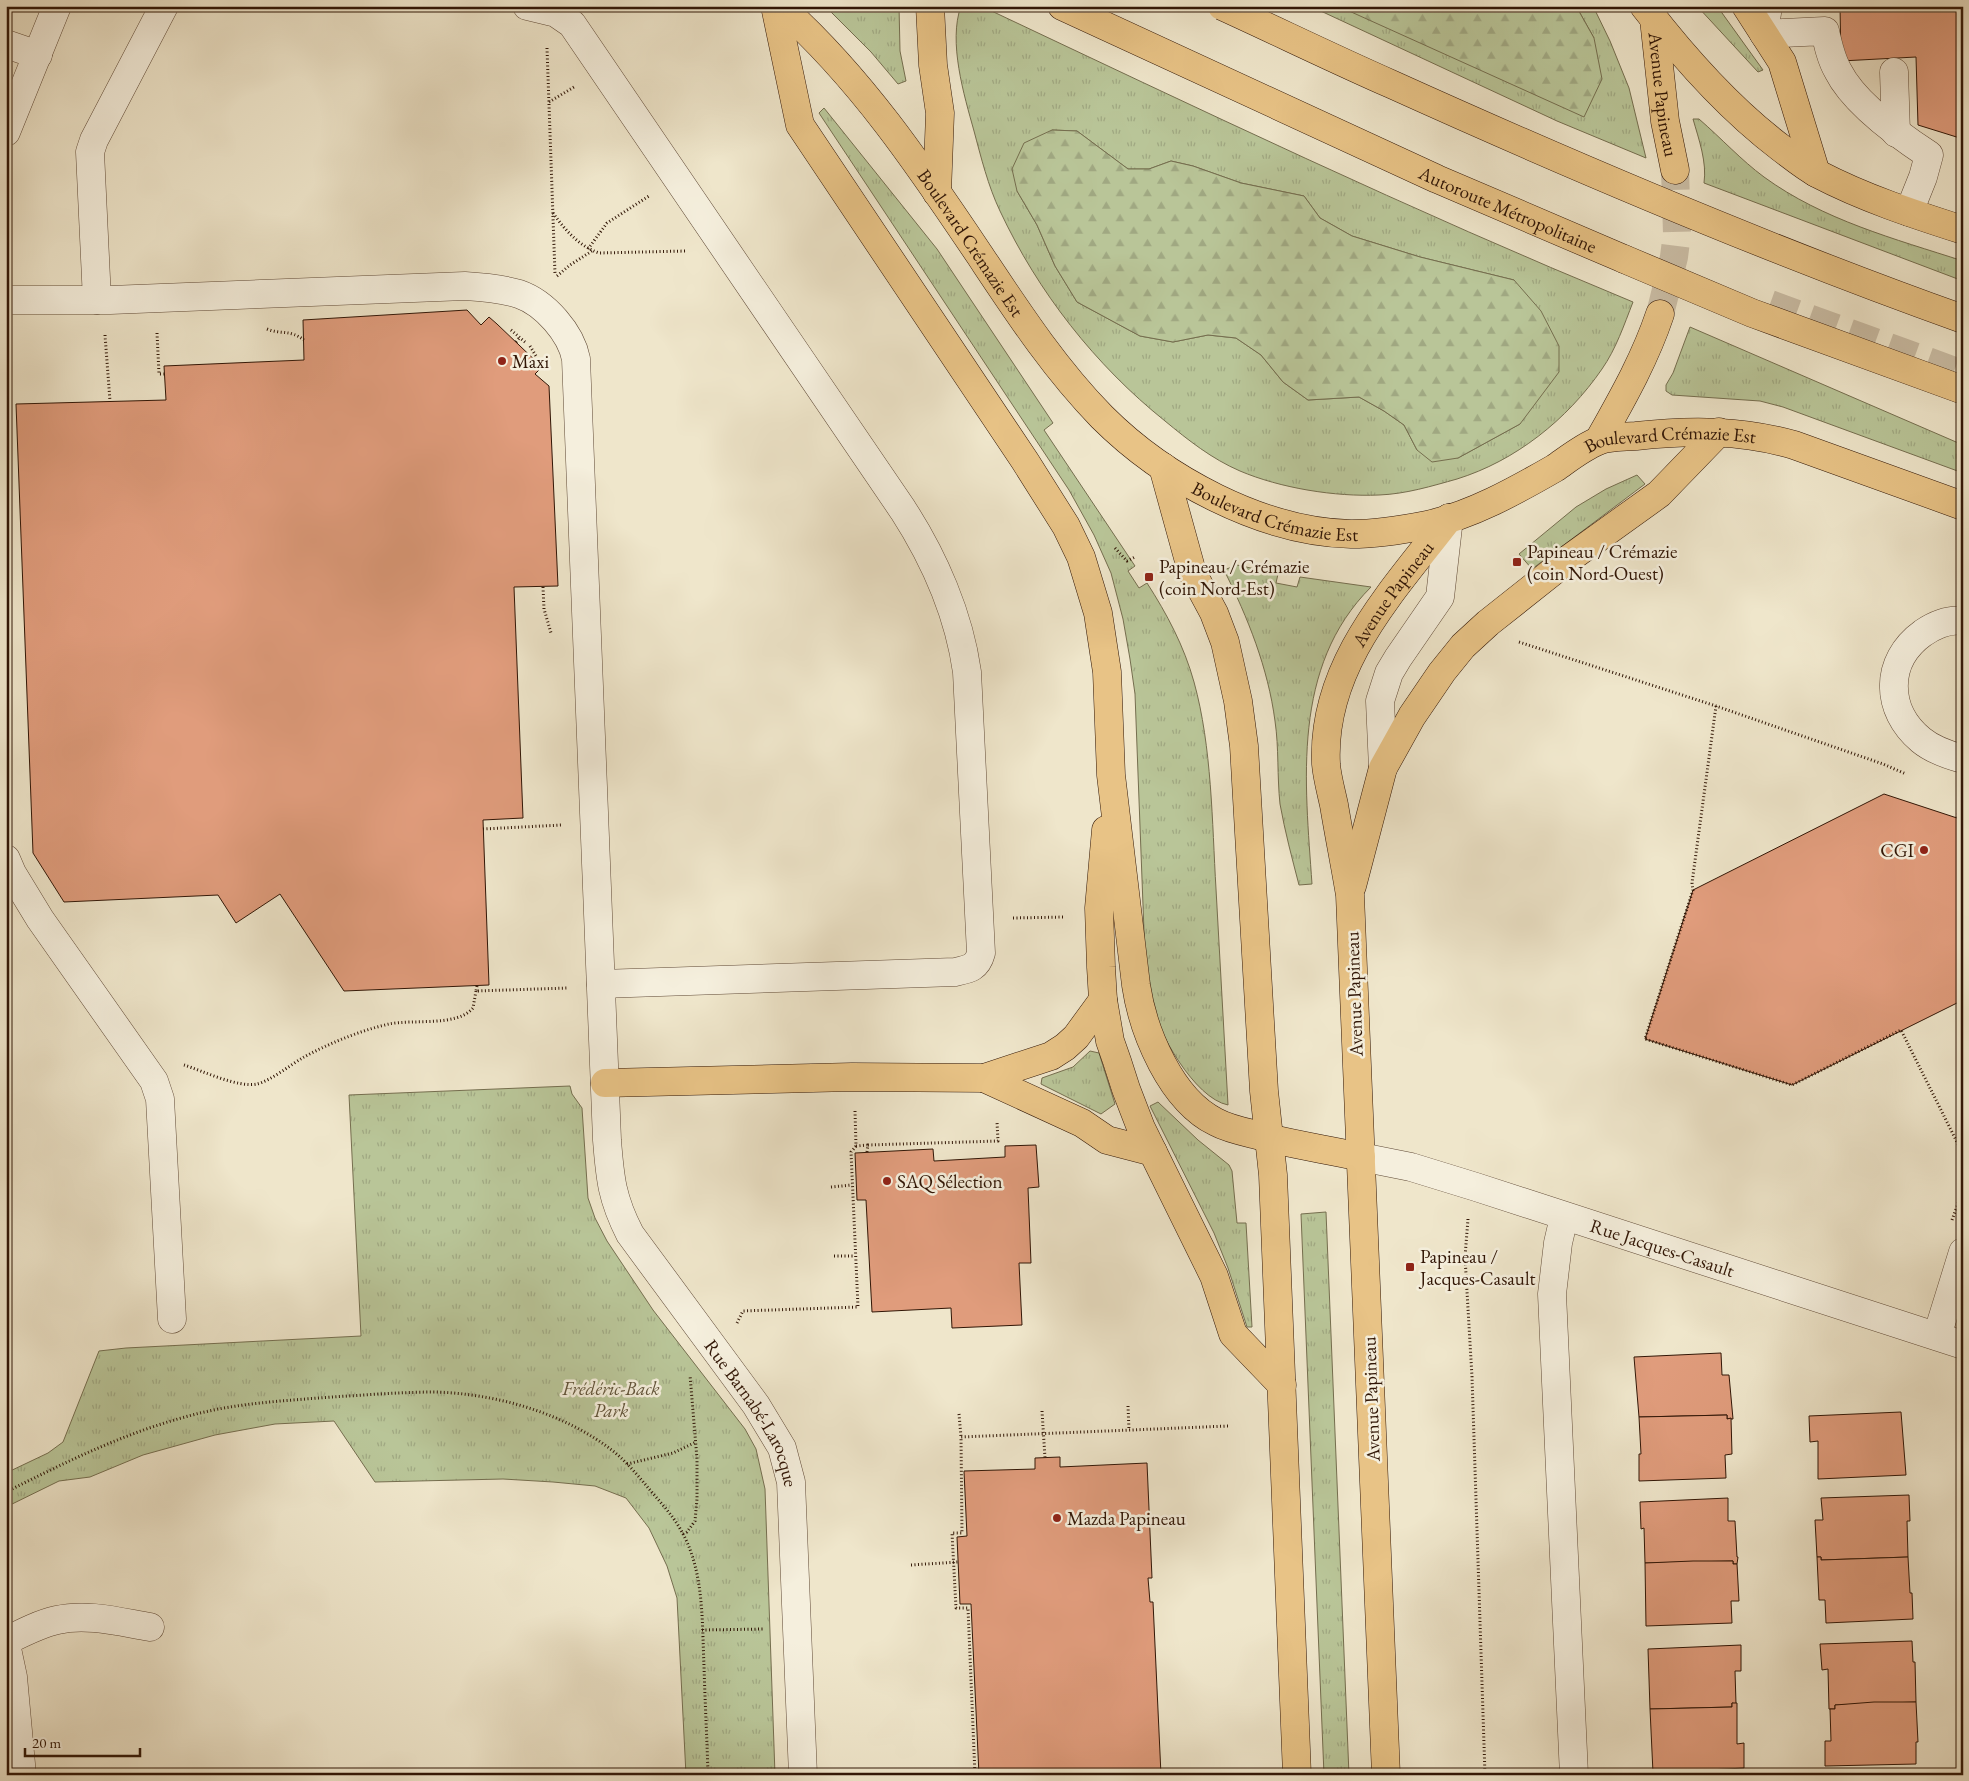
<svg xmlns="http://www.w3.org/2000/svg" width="1969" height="1781" font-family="'EB Garamond',serif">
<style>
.grass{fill:url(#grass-tufts);stroke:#756e4f;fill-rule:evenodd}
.forest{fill:url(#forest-firs);stroke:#756e4f}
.building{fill:#e09c7c;stroke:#311606}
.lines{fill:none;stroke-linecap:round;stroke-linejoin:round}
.minor-tunnel{stroke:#c9bca4;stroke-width:28;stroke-dasharray:28 14;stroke-linecap:butt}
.major-tunnel{stroke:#c9bca4;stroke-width:28;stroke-dasharray:28 14;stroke-linecap:butt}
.minor-casing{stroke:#604a37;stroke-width:29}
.major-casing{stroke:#311606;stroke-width:29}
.highway-casing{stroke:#311606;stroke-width:29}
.path{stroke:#311606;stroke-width:3;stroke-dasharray:1 2.5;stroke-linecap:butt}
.minor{stroke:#f5efdd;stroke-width:28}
.major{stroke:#e8c386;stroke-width:28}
.highway{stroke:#e8c386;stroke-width:28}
.highway-bridge-casing{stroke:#311606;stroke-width:29;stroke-linecap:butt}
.highway-bridge{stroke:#e8c386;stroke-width:28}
.poi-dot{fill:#8f2418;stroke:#f5efdd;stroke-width:2}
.labels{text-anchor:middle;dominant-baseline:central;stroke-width:5;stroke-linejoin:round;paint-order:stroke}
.street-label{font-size:19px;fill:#311606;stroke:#f5efdd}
.poi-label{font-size:19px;fill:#311606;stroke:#f5efdd;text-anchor:start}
.park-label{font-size:19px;font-style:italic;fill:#615339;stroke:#f5efdd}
</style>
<defs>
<pattern id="grass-tufts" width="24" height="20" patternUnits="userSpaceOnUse" patternTransform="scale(1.25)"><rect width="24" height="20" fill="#b9c598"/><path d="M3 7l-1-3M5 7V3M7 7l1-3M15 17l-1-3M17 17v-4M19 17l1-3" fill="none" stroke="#a0a882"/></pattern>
<pattern id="forest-firs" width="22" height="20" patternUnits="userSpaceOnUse" patternTransform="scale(1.25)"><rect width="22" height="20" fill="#b9c598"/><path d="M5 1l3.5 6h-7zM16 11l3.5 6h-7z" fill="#a0a882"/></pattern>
</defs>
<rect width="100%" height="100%" fill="#efe6cb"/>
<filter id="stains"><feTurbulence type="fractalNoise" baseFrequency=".004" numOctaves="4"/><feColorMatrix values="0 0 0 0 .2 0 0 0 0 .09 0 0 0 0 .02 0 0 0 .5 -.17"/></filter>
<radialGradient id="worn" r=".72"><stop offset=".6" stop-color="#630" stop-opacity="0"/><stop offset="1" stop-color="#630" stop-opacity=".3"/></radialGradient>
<g class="grass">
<polygon points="825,6 899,6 900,51 906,81 898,84 871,52"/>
<path d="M961,6H981C1197,108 1412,211 1633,302C1624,325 1616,349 1602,369C1567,420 1515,461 1457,479C1432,486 1406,494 1379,495C1335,497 1280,488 1240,471C1212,459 1188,440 1165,421C1095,365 1038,292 1000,211C988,186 981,157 974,131C964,95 948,42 961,6ZM1052,130L1077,131L1128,169H1149L1171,161L1193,166L1241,183L1304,196L1320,218L1352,236L1420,257L1514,280L1520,424L1458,458L1417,450L1404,425L1384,411L1359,397L1308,400L1283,382L1261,355L1236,338L1208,335L1173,342L1140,336L1077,302L1055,266L1037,225L1017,191Z"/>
<polygon points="1310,6 1338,6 1594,38 1576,6 1593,6 1610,41 1629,88 1646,158 1557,121"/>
<polygon points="1697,6 1717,6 1763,70 1758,72"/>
<path d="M824,108L937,249L1053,423L1044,430L1135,566L1128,571L1139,588L1147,583C1167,614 1184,646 1194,682C1212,747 1212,822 1216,889C1220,961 1224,1033 1228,1105C1194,1098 1158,1032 1150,1001C1147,987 1147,972 1145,958L1135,694L1130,659L1123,619L1111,573L1094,535L1069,490L819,113Z"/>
<path d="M1693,119H1699C1721,138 1741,160 1764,177C1823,220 1895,239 1963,261V281L1704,183C1707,162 1699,140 1693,119Z"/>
<polygon points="1690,327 1963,445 1963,473 1783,407 1760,401 1672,395 1666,391 1666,385 1673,373"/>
<polygon points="1637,475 1645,484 1532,569 1519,554 1576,507 1606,489"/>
<path d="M1237,565L1278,574L1276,583L1297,587L1300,577L1371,587C1291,667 1305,782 1312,884L1299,885C1292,858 1285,832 1280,804C1277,776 1279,748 1275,721C1268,668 1248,618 1224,570Z"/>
<polygon points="1090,1051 1099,1053 1115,1104 1101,1114 1041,1084 1042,1078 1073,1067"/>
<polygon points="570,1086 572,1094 582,1108 588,1198 595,1218 607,1241 653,1310 745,1429 756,1449 765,1489 775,1775 686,1775 677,1598 667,1566 649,1528 626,1498 595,1486 553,1482 503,1479 375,1482 334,1421 275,1424 215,1435 143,1455 90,1477 59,1481 6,1507 6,1473 48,1453 63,1442 99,1351 126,1348 361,1336 349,1095"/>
<polygon points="1158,1102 1198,1140 1229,1165 1232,1171 1237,1223 1246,1223 1252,1327 1247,1327 1228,1268 1214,1233 1150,1106"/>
<polygon points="1326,1212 1349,1775 1324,1775 1301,1214"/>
</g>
<g class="forest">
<polygon points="1338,6 1576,6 1594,38 1602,79 1584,117"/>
<polygon points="1052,130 1077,131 1128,169 1149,169 1171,161 1193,166 1241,183 1304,196 1320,218 1352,236 1420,257 1514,280 1541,311 1559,346 1559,372 1520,424 1458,458 1432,462 1417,450 1404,425 1384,411 1359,397 1308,400 1283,382 1261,355 1236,338 1208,335 1173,342 1140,336 1077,302 1055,266 1037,225 1017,191 1012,169 1024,143"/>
</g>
<g class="building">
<polygon points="1840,6 1963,6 1963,139 1918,125 1916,57 1841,61"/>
<polygon points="467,310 481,325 489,317 497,324 542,367 535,374 549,386 558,586 514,587 523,818 483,820 489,985 344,991 280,894 236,923 218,895 64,902 33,853 16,404 166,400 164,366 304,360 303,320"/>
<polygon points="1884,794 1963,820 1963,1000 1792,1085 1645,1039 1693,890"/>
<polygon points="1036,1145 1039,1187 1028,1188 1031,1263 1019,1263 1022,1325 952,1328 951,1308 872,1312 866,1200 857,1200 855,1153 933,1149 934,1161 1005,1157 1005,1146"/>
<polygon points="1721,1353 1722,1375 1729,1375 1733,1419 1727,1419 1727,1415 1639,1417 1634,1357"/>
<polygon points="1901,1412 1906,1475 1818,1479 1818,1441 1810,1442 1809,1416"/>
<polygon points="1727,1415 1727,1419 1731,1418 1732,1454 1725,1455 1726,1478 1639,1481 1639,1454 1641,1454 1639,1417"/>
<polygon points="1060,1457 1060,1467 1147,1463 1152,1578 1148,1578 1150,1602 1153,1602 1161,1775 979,1775 971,1604 960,1604 957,1537 967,1536 964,1471 1035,1469 1035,1458"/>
<polygon points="1909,1495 1910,1521 1907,1521 1908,1557 1821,1560 1821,1557 1817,1557 1815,1520 1823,1520 1821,1498"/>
<polygon points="1728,1498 1728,1521 1735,1521 1737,1557 1738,1557 1737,1564 1733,1564 1733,1561 1645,1563 1644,1528 1641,1529 1640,1502"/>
<polygon points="1817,1557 1821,1557 1821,1560 1908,1557 1910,1593 1912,1593 1913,1619 1826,1623 1825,1600 1819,1600"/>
<polygon points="1693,1561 1733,1561 1733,1564 1737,1564 1739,1601 1731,1601 1732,1623 1646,1626 1645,1563"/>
<polygon points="1912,1641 1913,1662 1915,1662 1916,1702 1835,1705 1835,1709 1829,1709 1828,1669 1822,1670 1820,1644"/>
<polygon points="1741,1645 1741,1671 1735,1671 1736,1704 1732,1703 1732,1707 1650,1709 1648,1649"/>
<polygon points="1874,1702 1916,1702 1918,1742 1916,1742 1916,1764 1825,1766 1825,1741 1831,1741 1830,1709 1835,1709 1835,1705"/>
<polygon points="1732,1703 1737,1703 1737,1744 1744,1743 1744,1768 1653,1773 1650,1709 1732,1707"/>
</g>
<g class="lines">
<polyline class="minor-tunnel" points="1770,304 1963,374"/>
<polyline class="major-tunnel" points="1660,314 1674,257 1677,233 1675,170"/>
<g class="minor-casing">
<g id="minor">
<path d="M527,6L556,13L572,24L903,510C934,558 959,615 967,672L981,953C977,968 969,969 955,972L601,984"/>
<path d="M1768,6L1764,34L1825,31C1828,45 1831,59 1838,71C1854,103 1900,136 1929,155L1923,177L1909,212"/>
<polyline points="6,44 38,55"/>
<polyline points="1894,72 1896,133"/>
<polyline points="6,132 57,6"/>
<path id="s1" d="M6,300H110L465,286C482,287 502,289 519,294C545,303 571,333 576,359L607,1140C610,1179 612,1199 630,1234L756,1405L782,1448L791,1482L803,1775"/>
<polyline points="97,300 90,152 94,140 164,6"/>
<path d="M1963,621C1949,619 1935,625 1923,633C1884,661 1885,710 1921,740C1933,750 1948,755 1963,759"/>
<polyline points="1383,768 1380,701 1389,673 1398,658 1440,597 1449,518"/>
<polyline points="6,859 12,873 40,919 154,1081 160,1099 172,1319"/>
<path id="s2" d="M1361,1157L1411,1167L1476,1187L1963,1345"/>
<polyline points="1564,1217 1558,1243 1552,1294 1574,1775"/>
<polyline points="1937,1336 1963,1252"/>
<path d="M6,1641C22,1633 39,1624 57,1620C87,1613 120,1622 150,1627"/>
<polyline points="6,1644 13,1677 22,1775"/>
</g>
</g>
<g class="major-casing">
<g id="major">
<path d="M775,6L800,125L1025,461L1066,526L1081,557L1098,613L1107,672L1111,775L1136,985C1143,1032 1171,1100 1216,1122C1227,1128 1240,1131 1253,1134C1288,1144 1325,1149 1361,1157"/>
<path id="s3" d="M780,6C860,77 920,166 979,254C1017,311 1054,368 1102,417C1164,479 1262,532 1351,534C1377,534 1402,530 1427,525C1472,515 1515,491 1555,468C1568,459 1583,447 1598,441C1609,436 1624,437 1636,436C1690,430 1742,430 1794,445L1963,506"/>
<polyline points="930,6 933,65 940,113 937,193"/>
<path d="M1644,6C1684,58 1728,108 1781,148C1793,157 1805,167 1818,174C1864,198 1913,214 1963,230"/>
<polyline points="1746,6 1782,62 1816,173"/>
<path id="s4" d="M1654,19L1665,121L1675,170"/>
<path d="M1599,440C1622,399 1645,359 1660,314"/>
<polyline points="1163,467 1192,572 1214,613 1225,642 1238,701 1244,746 1264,1091 1273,1175 1297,1775"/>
<polyline points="1106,830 1099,908 1101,967 1103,1000 1110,1041 1117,1061 1126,1089 1141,1128 1214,1276 1233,1334 1282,1385"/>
<polyline points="1352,886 1383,768 1412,716 1442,672 1463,646 1488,623 1570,558 1659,494 1719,432"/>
<polyline points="984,1078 1082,1123 1107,1140 1153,1152"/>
<polyline points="605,1083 852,1077 984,1078 1051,1056 1065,1047 1076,1037 1103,1000"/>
<path id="s5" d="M1386,1775L1350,895C1345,865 1339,835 1334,805C1331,791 1327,777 1326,764C1321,665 1393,591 1449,518"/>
</g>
</g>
<g class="highway-casing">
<g id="highway">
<path id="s6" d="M1062,6L1437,179L1624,259"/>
</g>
</g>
<g class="path">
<polyline points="547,48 555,274"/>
<polyline points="549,102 574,87"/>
<path d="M553,213C565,230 579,246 599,253L686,251"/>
<polyline points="588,249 607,223 649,196"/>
<polyline points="557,276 570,265 592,251"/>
<path d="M267,329C282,335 289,329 304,340"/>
<polyline points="511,330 525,342"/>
<polyline points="157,333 159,374 164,374"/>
<polyline points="105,335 110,401"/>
<polyline points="516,342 520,337"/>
<polyline points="530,346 536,356 536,361"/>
<polyline points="1115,548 1127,561 1135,557"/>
<polyline points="543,587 544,609 551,633"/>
<polyline points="1519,642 1716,706 1883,764 1906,774"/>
<polyline points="1716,706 1692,883 1693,890 1645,1039 1792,1085 1901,1030 1963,1154"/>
<polyline points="1957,818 1963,799"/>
<polyline points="483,829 562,825"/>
<polyline points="1013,918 1065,917"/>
<polyline points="477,986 476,991 568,988"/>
<path d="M184,1065C203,1071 238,1088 257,1084C272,1080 290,1065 304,1057C330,1043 359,1031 389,1024C413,1019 457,1027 473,1008L476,991"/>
<polyline points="855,1111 856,1146 868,1145"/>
<polyline points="867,1152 868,1145 998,1141 997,1122"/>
<polyline points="831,1187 852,1185"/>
<polyline points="1468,1219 1465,1257 1472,1377 1485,1775"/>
<polyline points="1952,1220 1963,1190"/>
<polyline points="834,1256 855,1256"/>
<polyline points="737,1323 743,1311 858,1307 851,1152 856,1146"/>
<polyline points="1128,1406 1129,1430"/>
<polyline points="1042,1411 1045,1458"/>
<polyline points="959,1414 961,1437"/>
<polyline points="627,1464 673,1453 696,1442"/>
<path d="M6,1492C64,1463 122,1434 185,1417C233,1403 282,1401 332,1397C366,1395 401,1392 436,1392C497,1394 564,1413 613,1451C627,1462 639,1477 650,1490C662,1504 675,1518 683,1534C704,1573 702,1622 704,1666C705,1702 707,1738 708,1775"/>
<polyline points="683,1534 687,1532 695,1521 697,1499 697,1459 690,1375"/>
<polyline points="911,1565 958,1562"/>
<polyline points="702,1630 764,1629"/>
<polyline points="975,1775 968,1608 956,1608 952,1533 962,1533 961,1437 1228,1426"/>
</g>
<use href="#minor" class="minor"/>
<use href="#major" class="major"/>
<use href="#highway" class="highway"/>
<g class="highway-bridge-casing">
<g id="highway-bridge">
<path d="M1222,6C1279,32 1334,59 1391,84C1579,169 1769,250 1963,319"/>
<polyline points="1624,259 1752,313 1963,390"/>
</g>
</g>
<use href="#highway-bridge" class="highway-bridge"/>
</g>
<g class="poi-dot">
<circle cx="502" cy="361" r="5"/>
<rect x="1512" y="557" width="10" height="10" rx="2.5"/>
<rect x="1144" y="572" width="10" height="10" rx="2.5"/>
<circle cx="1924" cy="850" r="5"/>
<circle cx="887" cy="1181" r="5"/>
<rect x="1405" y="1262" width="10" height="10" rx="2.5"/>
<circle cx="1057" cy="1518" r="5"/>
</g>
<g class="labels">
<g class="street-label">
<text stroke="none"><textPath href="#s4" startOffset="76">Avenue Papineau</textPath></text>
<text stroke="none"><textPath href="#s6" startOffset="490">Autoroute Métropolitaine</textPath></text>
<text stroke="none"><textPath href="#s3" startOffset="305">Boulevard Crémazie Est</textPath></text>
<text stroke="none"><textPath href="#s3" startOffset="1145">Boulevard Crémazie Est</textPath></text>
<text stroke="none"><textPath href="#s3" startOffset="725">Boulevard Crémazie Est</textPath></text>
<text stroke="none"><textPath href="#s5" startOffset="1201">Avenue Papineau</textPath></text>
<text transform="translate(1354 994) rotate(-92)">Avenue Papineau</text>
<text stroke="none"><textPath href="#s2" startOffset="315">Rue Jacques-Casault</textPath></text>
<text transform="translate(1371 1399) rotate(-92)">Avenue Papineau</text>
<text stroke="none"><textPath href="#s1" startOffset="1701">Rue Barnabé-Larocque</textPath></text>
</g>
<g class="poi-label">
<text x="512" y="361">Maxi</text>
<text x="1527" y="551">Papineau / Crémazie<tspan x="1527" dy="22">(coin Nord-Ouest)</tspan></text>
<text x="1159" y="566">Papineau / Crémazie<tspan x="1159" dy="22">(coin Nord-Est)</tspan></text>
<text x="1914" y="850" text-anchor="end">CGI</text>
<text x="897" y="1181">SAQ Sélection</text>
<text x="1420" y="1256">Papineau /<tspan x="1420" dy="22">Jacques-Casault</tspan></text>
<text x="1067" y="1518">Mazda Papineau</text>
</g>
<g class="park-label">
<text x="611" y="1388">Frédéric-Back<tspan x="611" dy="22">Park</tspan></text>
</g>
</g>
<rect width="1969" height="1781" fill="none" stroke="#efe6cb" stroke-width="25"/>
<rect x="8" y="8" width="1954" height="1766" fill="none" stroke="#311606" stroke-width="2.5"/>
<rect x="12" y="12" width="1944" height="1756" fill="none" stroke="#311606"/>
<path d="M25 1748v8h115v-8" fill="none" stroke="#311606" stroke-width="2.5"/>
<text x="32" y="1748" font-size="15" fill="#311606" stroke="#f5efdd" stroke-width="4" paint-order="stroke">20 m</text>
<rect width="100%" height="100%" filter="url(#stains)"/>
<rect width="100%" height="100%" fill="url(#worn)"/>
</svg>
